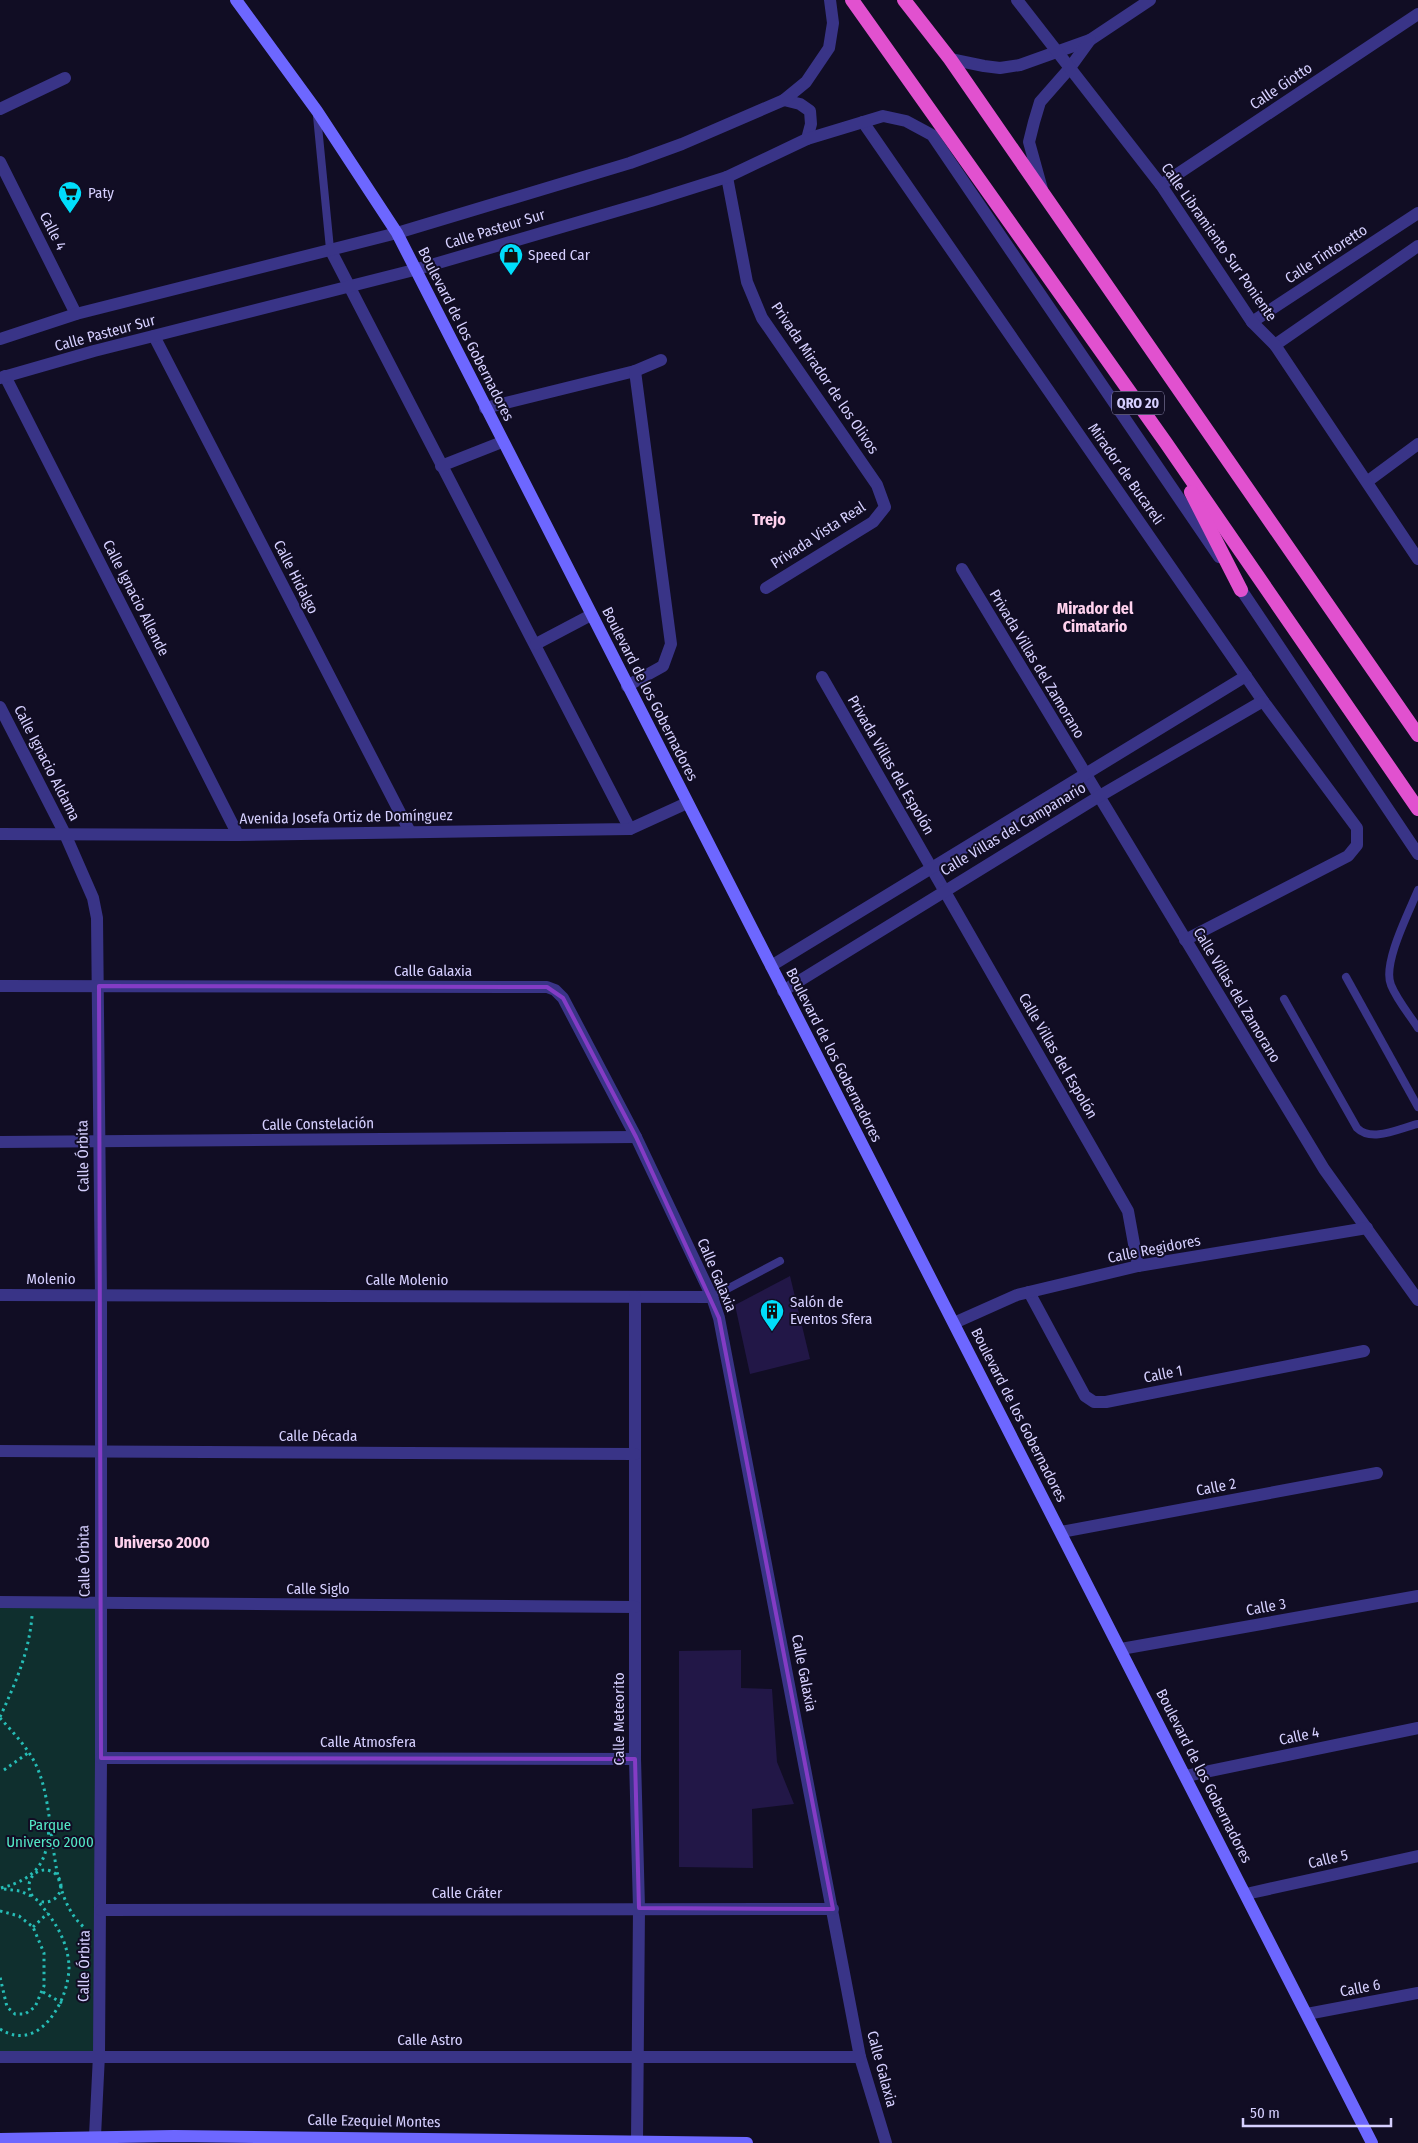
<svg xmlns="http://www.w3.org/2000/svg" width="1418" height="2143" font-family="'Fira Sans Condensed',sans-serif">
<style>
.green{fill:#0f2f2e}
.building{fill:#221747}
.lines{fill:none;stroke-linecap:round;stroke-linejoin:round}
.path{stroke:#26bdb6;stroke-width:3;stroke-dasharray:2.5 4;stroke-linecap:butt}
.service{stroke:#393487;stroke-width:8}
.minor{stroke:#393487;stroke-width:12}
.tertiary{stroke:#393487;stroke-width:12}
.secondary{stroke:#6d67ff;stroke-width:12}
.trunk{stroke:#e151cf;stroke-width:14}
.marked{fill:none;stroke:#843cc5;stroke-width:4;stroke-linejoin:round}
.labels{text-anchor:middle;dominant-baseline:central;stroke-width:4;stroke-linejoin:round;paint-order:stroke}
.shield{fill:#110d24;stroke:#9b96bd;stroke-width:1}
.shield-label{font-size:14px;font-weight:bold;fill:#d6d0ff}
.street-label{font-size:15px;fill:#d6d0ff;stroke:#110d24}
.poi-label{font-size:15px;fill:#d6d0ff;stroke:#110d24;text-anchor:start}
.park-label{font-size:15px;fill:#53e8c5;stroke:#110d24}
.neighbourhood-label{font-size:16px;font-weight:bold;fill:#ffd2ee;stroke:#110d24}
</style>
<rect width="100%" height="100%" fill="#110d24"/>
<polygon class="green" points="0,1602 101,1604 99,2055 0,2057"/>
<g class="building">
<polygon points="790,1276 810,1359 750,1374 735,1305"/>
<polygon points="741,1650 741,1688 772,1689 777,1762 794,1804 752,1809 753,1868 679,1867 679,1651"/>
</g>
<g class="lines">
<g class="path">
<path d="M0,1717C15,1684 29,1653 32,1616"/>
<path d="M0,1718C12,1731 27,1747 35,1763C59,1810 44,1895 85,1928"/>
<polyline points="4,1770 28,1753"/>
<circle cx="45" cy="1886" r="16"/>
<path d="M1,1888C38,1878 48,1862 49,1824"/>
<polyline points="4,1889 20,1891 31,1896"/>
<polyline points="0,1911 19,1916 33,1927 44,1953 44,1986 35,2007 25,2014 15,2014 7,2007 0,1977"/>
<polyline points="33,1927 48,1913"/>
<polyline points="43,1992 62,2003"/>
<path d="M0,2029C40,2055 70,1998 69,1965C67,1938 53,1919 37,1900"/>
</g>
<g class="service">
<polyline points="317,116 330,249"/>
<path d="M1418,890C1409,912 1382,964 1391,985C1397,1000 1409,1014 1418,1028"/>
<polyline points="1346,977 1418,1107"/>
<path d="M1284,999L1357,1128C1372,1143 1400,1128 1418,1124"/>
<polyline points="712,1297 780,1261"/>
</g>
<g class="minor">
<polyline points="950,59 984,66 1000,68 1020,65 1090,40 1150,0"/>
<polyline points="0,109 65,78"/>
<polyline points="863,122 1263,701 1357,828 1357,845 1348,856 1185,940"/>
<polyline points="0,162 76,314"/>
<polyline points="727,177 747,282 762,318 877,485 885,507 873,522 766,588"/>
<polyline points="1161,185 1418,14"/>
<polyline points="1042,189 1029,142 1034,122 1040,102 1069,69 1090,40"/>
<polyline points="330,249 630,829"/>
<polyline points="1252,322 1418,213"/>
<polyline points="154,336 410,832"/>
<polyline points="1275,345 1418,246"/>
<polyline points="5,376 238,835"/>
<polyline points="485,408 635,371 661,360"/>
<polyline points="441,466 502,442"/>
<polyline points="1368,481 1418,444"/>
<polyline points="962,569 1324,1169 1418,1300"/>
<polyline points="536,644 591,615"/>
<polyline points="822,677 1128,1211 1138,1266"/>
<polyline points="627,686 663,666 671,644 635,371"/>
<polyline points="0,707 65,834 93,898 97,918 101,1296 101,1758 99,2055 95,2136"/>
<polyline points="0,834 238,835 630,829 687,803"/>
<polyline points="771,966 1246,676"/>
<polyline points="0,986 547,987 555,990 563,998 636,1137 712,1297 719,1318 860,2057 886,2143"/>
<polyline points="783,991 1098,797 1263,701"/>
<polyline points="0,1142 636,1137"/>
<polyline points="1029,1292 1085,1396 1094,1402 1106,1402 1364,1351"/>
<polyline points="0,1295 712,1297"/>
<polyline points="635,1297 635,1759 639,1908 637,2141"/>
<polyline points="954,1323 1017,1295 1138,1266 1367,1228"/>
<polyline points="0,1451 635,1454"/>
<polyline points="1061,1532 1377,1473"/>
<polyline points="0,1602 635,1607"/>
<polyline points="1121,1649 1418,1596"/>
<polyline points="101,1758 635,1759"/>
<polyline points="1186,1776 1418,1728"/>
<polyline points="1246,1894 1418,1856"/>
<polyline points="101,1910 833,1909"/>
<polyline points="1307,2014 1418,1993"/>
<polyline points="0,2057 860,2057"/>
</g>
<g class="tertiary">
<polyline points="1017,0 1161,185 1252,322 1275,345 1418,559"/>
<polyline points="784,100 800,104 810,111 811,124 807,139"/>
<polyline points="0,339 76,314 397,233 630,163 682,144 784,100 806,82 829,48 833,23 830,0"/>
<polyline points="0,378 94,351 414,270 651,201 727,177 807,139 883,116 906,121 932,135 1219,557"/>
<polyline points="1236,582 1418,854"/>
</g>
<g class="secondary">
<polyline points="236,0 317,111 397,233 1372,2143"/>
<polyline points="0,2139 174,2136 747,2143"/>
</g>
<g class="trunk">
<polyline points="852,0 1166,443 1418,809"/>
<polyline points="904,0 950,59 1418,735"/>
<polyline points="1191,492 1241,590"/>
</g>
</g>
<path class="marked" d="M99,986L547,987L563,998L636,1137L719,1318L833,1909L639,1908L635,1759L101,1758Z"/>
<defs>
<g id="supermarket-pin" transform="scale(1.25)"><path d="M0 17L-7.5 6A9.5 9.5 0 1 1 7.5 6Z" fill="#00defb" stroke="#110d24"/><path d="M-6-5.5h2.5l.6 2H6L4.5 2H-2.5L-4.4-4H-6ZM-1.5 3.2a1.3 1.3 0 1 0 .1 0ZM3 3.2a1.3 1.3 0 1 0 .1 0Z" fill="#111"/></g>
<g id="shop-pin" transform="scale(1.25)"><path d="M0 17L-7.5 6A9.5 9.5 0 1 1 7.5 6Z" fill="#00defb" stroke="#110d24"/><path d="M-5-2.5h2.3a2.7 3.5 0 0 1 5.4 0H5L5.5 6h-11ZM-1.5-2.5h3a1.5 2.3 0 0 0-3 0Z" fill="#111"/></g>
<g id="building-pin" transform="scale(1.25)"><path d="M0 17L-7.5 6A9.5 9.5 0 1 1 7.5 6Z" fill="#00defb" stroke="#110d24"/><path d="M-4-6H4V6H1V3H-1V6H-4ZM-2.5-4.3h1.7v1.8h-1.7ZM.8-4.3h1.7v1.8H.8ZM-2.5-1h1.7V.8h-1.7ZM.8-1h1.7V.8H.8Z" fill="#111"/></g>
</defs>
<g fill-rule="evenodd">
<use href="#supermarket-pin" x="70" y="193"/>
<use href="#shop-pin" x="511" y="255"/>
<use href="#building-pin" x="772" y="1311"/>
</g>
<g class="labels">
<rect class="shield" x="1112" y="391.5" width="52" height="23" rx="4"/>
<g class="shield-label">
<text x="1138" y="403">QRO 20</text>
</g>
<g class="street-label">
<text transform="translate(1281 86) rotate(-34)">Calle Giotto</text>
<text transform="translate(495 229) rotate(-17)">Calle Pasteur Sur</text>
<text transform="translate(53 231) rotate(63)">Calle 4</text>
<text transform="translate(1219 242) rotate(55)">Calle Libramiento Sur Poniente</text>
<text transform="translate(1326 254) rotate(-33)">Calle Tintoretto</text>
<text transform="translate(105 333) rotate(-15)">Calle Pasteur Sur</text>
<text transform="translate(466 334) rotate(63)">Boulevard de los Gobernadores</text>
<text transform="translate(825 378) rotate(56)">Privada Mirador de los Olivos</text>
<text transform="translate(1126 474) rotate(55)">Mirador de Bucareli</text>
<text transform="translate(818 535) rotate(-33)">Privada Vista Real</text>
<text transform="translate(296 577) rotate(63)">Calle Hidalgo</text>
<text transform="translate(136 598) rotate(63)">Calle Ignacio Allende</text>
<text transform="translate(1037 664) rotate(59)">Privada Villas del Zamorano</text>
<text transform="translate(650 694) rotate(63)">Boulevard de los Gobernadores</text>
<text transform="translate(47 763) rotate(63)">Calle Ignacio Aldama</text>
<text transform="translate(891 765) rotate(60)">Privada Villas del Espolón</text>
<text transform="translate(346 817) rotate(-1)">Avenida Josefa Ortiz de Domínguez</text>
<text transform="translate(1013 829) rotate(-31)">Calle Villas del Campanario</text>
<text x="433" y="971">Calle Galaxia</text>
<text transform="translate(1237 995) rotate(59)">Calle Villas del Zamorano</text>
<text transform="translate(834 1055) rotate(63)">Boulevard de los Gobernadores</text>
<text transform="translate(1058 1056) rotate(60)">Calle Villas del Espolón</text>
<text transform="translate(318 1124) rotate(-1)">Calle Constelación</text>
<text transform="translate(83 1156) rotate(-91)">Calle Órbita</text>
<text transform="translate(1154 1249) rotate(-11)">Calle Regidores</text>
<text transform="translate(717 1275) rotate(67)">Calle Galaxia</text>
<text x="51" y="1279">Molenio</text>
<text x="407" y="1280">Calle Molenio</text>
<text transform="translate(1163 1374) rotate(-11)">Calle 1</text>
<text transform="translate(1019 1415) rotate(63)">Boulevard de los Gobernadores</text>
<text x="318" y="1436">Calle Década</text>
<text transform="translate(1216 1487) rotate(-11)">Calle 2</text>
<text transform="translate(84 1561) rotate(-91)">Calle Órbita</text>
<text x="318" y="1589">Calle Siglo</text>
<text transform="translate(1266 1607) rotate(-10)">Calle 3</text>
<text transform="translate(804 1673) rotate(79)">Calle Galaxia</text>
<text transform="translate(619 1719) rotate(-90)">Calle Meteorito</text>
<text transform="translate(1299 1736) rotate(-12)">Calle 4</text>
<text x="368" y="1742">Calle Atmosfera</text>
<text transform="translate(1204 1776) rotate(63)">Boulevard de los Gobernadores</text>
<text transform="translate(1328 1859) rotate(-13)">Calle 5</text>
<text x="467" y="1893">Calle Cráter</text>
<text transform="translate(84 1966) rotate(-89)">Calle Órbita</text>
<text transform="translate(1360 1988) rotate(-11)">Calle 6</text>
<text x="430" y="2040">Calle Astro</text>
<text transform="translate(882 2069) rotate(75)">Calle Galaxia</text>
<text transform="translate(374 2121) rotate(1)">Calle Ezequiel Montes</text>
</g>
<g class="poi-label">
<text x="88" y="193">Paty</text>
<text x="528" y="255">Speed Car</text>
<text x="790" y="1302">Salón de<tspan x="790" dy="17">Eventos Sfera</tspan></text>
</g>
<g class="park-label">
<text x="50" y="1825">Parque<tspan x="50" dy="17">Universo 2000</tspan></text>
</g>
<g class="neighbourhood-label">
<text x="769" y="519">Trejo</text>
<text x="1095" y="608">Mirador del<tspan x="1095" dy="18">Cimatario</tspan></text>
<text x="162" y="1542">Universo 2000</text>
</g>
</g>
<path d="M1243 2118v8h148v-8" fill="none" stroke="#d6d0ff" stroke-width="2.5"/>
<text x="1250" y="2118" font-size="15" fill="#d6d0ff" stroke="#110d24" stroke-width="4" paint-order="stroke">50 m</text>
</svg>
